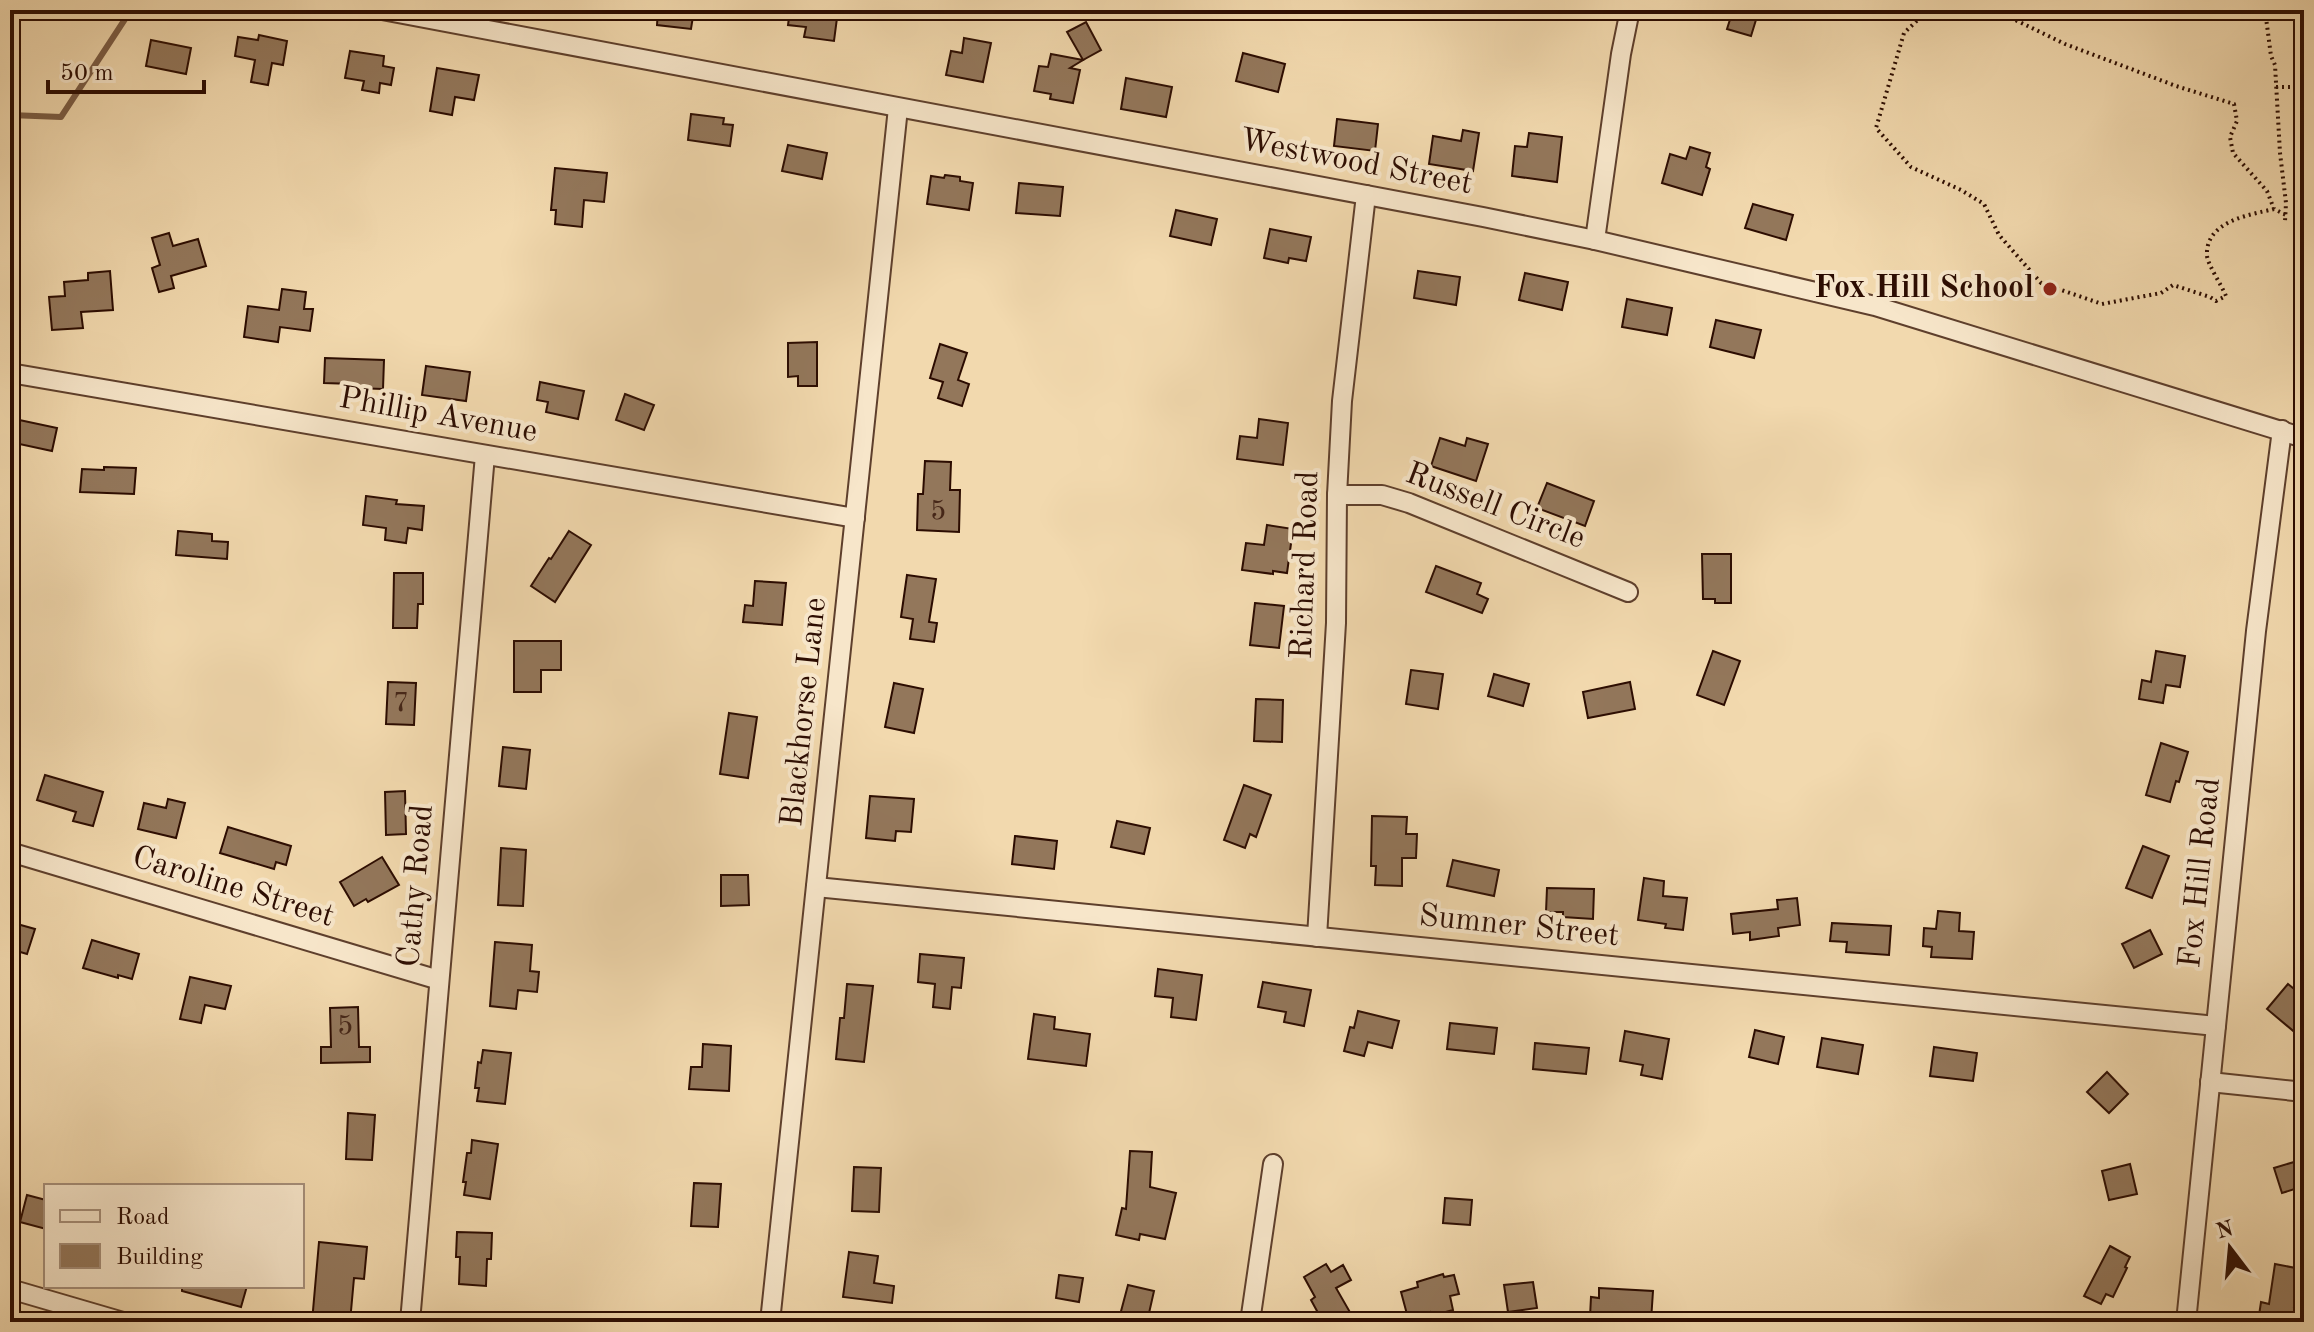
<svg xmlns="http://www.w3.org/2000/svg" width="2314" height="1332" font-family="'Old Standard TT',serif">
<style>
.lines{fill:none;stroke-linecap:round;stroke-linejoin:round}
.stream{stroke:#7b5d45;stroke-width:6}
.building{fill:#93775b;stroke:#2c0c01;stroke-width:2}
.street-casing{stroke:#5e3f2c;stroke-width:22}
.path{stroke:#2c0c01;stroke-width:4;stroke-dasharray:2 4;stroke-linecap:butt}
.street{stroke:#f7e6ca;stroke-width:18}
.poi-dot{fill:#8f2418;stroke:#f7e6ca;stroke-width:3}
.labels{text-anchor:middle;dominant-baseline:central;stroke-width:8;stroke-linejoin:round;paint-order:stroke}
.number-label{font-size:28px;fill:#462718}
.street-label{font-size:32px;fill:#2c0c01;stroke:#f7e6ca}
.poi-label{font-size:32px;font-weight:bold;fill:#2c0c01;stroke:#f7e6ca;text-anchor:end}
</style>
<rect width="100%" height="100%" fill="#f2d9ae"/>
<filter id="stains"><feTurbulence type="fractalNoise" baseFrequency=".0025" numOctaves="4"/><feColorMatrix values="0 0 0 0 .2 0 0 0 0 .09 0 0 0 0 .02 0 0 0 .5 -.17"/></filter>
<radialGradient id="worn" r=".72"><stop offset=".6" stop-color="#630" stop-opacity="0"/><stop offset="1" stop-color="#630" stop-opacity=".3"/></radialGradient>
<g class="lines">
<polyline class="stream" points="10,115 61,117 131,10"/>
</g>
<g class="building">
<polygon points="658,10 694,10 691,29 657,25"/>
<polygon points="790,10 814,10 813,14 837,18 834,41 804,37 806,27 788,25"/>
<polygon points="1733,10 1759,10 1751,36 1727,29"/>
<polygon points="1086,22 1101,50 1083,60 1067,32"/>
<polygon points="259,35 287,41 283,65 272,63 268,85 251,82 255,60 235,56 238,37 258,40"/>
<polygon points="964,38 991,43 983,82 946,75 951,51 962,53"/>
<polygon points="151,40 191,48 186,74 146,66"/>
<polygon points="350,51 384,56 383,66 394,68 391,85 380,83 379,93 362,90 364,81 345,78"/>
<polygon points="1243,53 1285,64 1278,92 1236,81"/>
<polygon points="1051,54 1083,60 1070,68 1080,70 1073,103 1050,99 1051,94 1034,91 1039,66 1048,67"/>
<polygon points="437,68 479,75 474,100 455,97 452,115 430,111"/>
<polygon points="1126,78 1172,87 1166,117 1121,109"/>
<polygon points="691,114 724,118 723,124 733,125 730,146 688,140"/>
<polygon points="1337,119 1378,124 1375,151 1334,146"/>
<polygon points="1463,130 1479,133 1473,171 1429,164 1433,136 1461,141"/>
<polygon points="1529,133 1562,137 1557,182 1512,176 1515,146 1527,147"/>
<polygon points="788,145 827,153 822,179 782,171"/>
<polygon points="1690,147 1710,153 1706,167 1710,169 1702,195 1662,183 1670,154 1686,159"/>
<polygon points="555,168 607,173 604,202 584,200 582,227 555,224 556,210 551,210"/>
<polygon points="945,175 960,177 960,181 973,183 969,210 927,204 931,176 944,178"/>
<polygon points="1019,183 1063,187 1060,216 1016,213"/>
<polygon points="1753,204 1793,215 1786,240 1745,228"/>
<polygon points="1176,210 1217,219 1211,245 1170,236"/>
<polygon points="1270,229 1311,237 1306,261 1289,258 1288,263 1264,258"/>
<polygon points="169,233 173,246 198,239 206,266 171,276 174,288 159,292 152,268 160,265 152,238"/>
<polygon points="110,271 113,310 81,312 83,328 52,330 49,297 65,296 64,282 88,280 88,273"/>
<polygon points="1418,271 1460,277 1456,305 1414,298"/>
<polygon points="1525,273 1568,282 1562,310 1519,300"/>
<polygon points="282,289 306,292 304,309 313,309 310,331 280,327 278,342 244,337 248,306 279,310"/>
<polygon points="1627,299 1672,308 1667,335 1622,327"/>
<polygon points="1716,320 1761,330 1754,358 1710,347"/>
<polygon points="817,342 817,386 798,386 798,376 788,377 788,343"/>
<polygon points="940,344 967,353 958,380 969,384 962,406 938,398 943,382 930,378"/>
<polygon points="325,358 384,360 383,389 354,388 354,384 324,383"/>
<polygon points="426,366 470,372 466,401 422,395"/>
<polygon points="540,382 584,391 578,419 546,412 548,402 537,400"/>
<polygon points="625,394 654,405 644,430 616,420"/>
<polygon points="10,418 57,428 52,451 10,442"/>
<polygon points="1259,419 1288,423 1283,465 1237,459 1240,436 1257,438"/>
<polygon points="1440,438 1465,446 1467,438 1488,444 1476,481 1431,466"/>
<polygon points="925,461 951,462 950,490 960,490 959,532 917,530 918,494 923,494"/>
<polygon points="104,467 136,468 134,494 80,492 82,469 104,470"/>
<polygon points="1547,483 1594,501 1585,526 1537,508"/>
<polygon points="366,496 397,500 396,504 424,506 422,530 408,528 406,543 385,540 386,528 363,525"/>
<polygon points="1267,525 1293,529 1287,573 1273,571 1273,574 1242,570 1246,543 1264,545"/>
<polygon points="178,531 212,534 212,541 228,542 227,559 176,555"/>
<polygon points="569,531 591,545 555,602 531,586 549,558 551,559"/>
<polygon points="1702,554 1731,554 1731,603 1715,603 1715,599 1703,599"/>
<polygon points="1436,566 1481,583 1477,594 1488,599 1482,613 1426,592"/>
<polygon points="394,573 423,573 423,604 418,604 417,628 393,628"/>
<polygon points="907,575 936,579 929,622 937,623 934,642 910,639 913,619 901,617"/>
<polygon points="755,581 786,583 782,625 743,622 745,605 753,606"/>
<polygon points="1255,603 1284,606 1279,648 1250,645"/>
<polygon points="514,641 561,641 561,670 541,670 541,692 514,692"/>
<polygon points="1713,651 1740,661 1724,705 1697,695"/>
<polygon points="2156,651 2185,656 2180,687 2166,685 2163,703 2139,699 2142,680 2151,682"/>
<polygon points="1411,670 1443,674 1438,709 1406,704"/>
<polygon points="1494,674 1529,684 1523,706 1488,696"/>
<polygon points="388,682 416,683 414,725 386,724"/>
<polygon points="1630,682 1635,709 1588,718 1583,692"/>
<polygon points="894,683 923,689 914,733 885,727"/>
<polygon points="1256,699 1283,700 1282,742 1254,741"/>
<polygon points="729,713 757,717 748,778 720,774"/>
<polygon points="2161,743 2188,752 2179,782 2176,781 2170,802 2146,795"/>
<polygon points="503,747 530,750 526,789 499,786"/>
<polygon points="45,775 103,792 93,826 73,821 76,812 37,800"/>
<polygon points="1244,785 1271,795 1256,837 1250,834 1245,848 1224,840"/>
<polygon points="405,791 406,834 386,835 385,792"/>
<polygon points="870,796 914,799 911,832 896,831 895,841 866,838"/>
<polygon points="168,799 185,803 176,838 138,829 144,803 166,808"/>
<polygon points="1372,816 1407,817 1406,834 1417,834 1416,858 1402,858 1402,886 1375,885 1376,866 1371,866"/>
<polygon points="1117,821 1150,828 1144,854 1111,847"/>
<polygon points="228,827 291,846 286,865 276,862 274,869 220,853"/>
<polygon points="1015,836 1057,841 1054,869 1012,864"/>
<polygon points="2143,846 2169,856 2152,898 2126,888"/>
<polygon points="501,848 526,850 523,906 498,905"/>
<polygon points="382,857 399,885 368,902 366,899 354,906 340,882"/>
<polygon points="1453,860 1499,870 1494,896 1447,886"/>
<polygon points="721,875 748,875 749,905 721,906"/>
<polygon points="1644,878 1664,881 1663,896 1687,898 1683,930 1665,928 1666,924 1638,920"/>
<polygon points="1547,888 1594,889 1593,919 1563,917 1563,912 1546,912"/>
<polygon points="1797,898 1800,925 1778,928 1779,936 1750,940 1750,932 1733,934 1731,914 1778,909 1777,900"/>
<polygon points="1938,911 1960,913 1959,931 1974,932 1972,959 1931,957 1932,947 1923,946 1924,928 1936,929"/>
<polygon points="10,922 35,929 27,954 10,949"/>
<polygon points="1832,923 1891,926 1889,955 1846,952 1847,942 1830,941"/>
<polygon points="2150,930 2162,954 2134,968 2122,944"/>
<polygon points="92,940 139,954 132,979 118,975 118,978 83,968"/>
<polygon points="495,942 532,945 530,971 539,972 537,992 518,990 516,1009 490,1006"/>
<polygon points="920,954 964,958 961,988 952,987 950,1009 933,1007 935,984 918,982"/>
<polygon points="1158,969 1202,975 1196,1020 1171,1017 1173,998 1155,996"/>
<polygon points="190,977 231,986 225,1009 205,1005 201,1023 180,1019"/>
<polygon points="1263,982 1311,990 1304,1026 1284,1022 1286,1012 1258,1007"/>
<polygon points="847,984 873,986 864,1062 836,1059 840,1018 844,1018"/>
<polygon points="2288,984 2304,997 2304,1040 2267,1009"/>
<polygon points="358,1007 359,1047 370,1047 370,1062 321,1063 321,1047 331,1047 330,1008"/>
<polygon points="1358,1011 1399,1021 1392,1048 1368,1042 1364,1056 1344,1051 1350,1027 1354,1028"/>
<polygon points="1034,1014 1055,1017 1054,1029 1090,1034 1086,1066 1028,1059"/>
<polygon points="1450,1023 1497,1028 1494,1054 1447,1049"/>
<polygon points="1755,1030 1784,1037 1778,1064 1749,1057"/>
<polygon points="1625,1031 1669,1039 1662,1079 1641,1075 1643,1065 1620,1061"/>
<polygon points="1822,1038 1863,1045 1858,1074 1817,1067"/>
<polygon points="1535,1043 1589,1048 1586,1074 1533,1069"/>
<polygon points="703,1044 731,1046 729,1091 689,1089 691,1067 702,1067"/>
<polygon points="1934,1047 1977,1053 1973,1081 1930,1076"/>
<polygon points="483,1050 511,1053 505,1104 477,1101 479,1088 475,1088 478,1062 481,1063"/>
<polygon points="2107,1072 2128,1094 2109,1113 2087,1092"/>
<polygon points="348,1113 375,1115 372,1160 346,1159"/>
<polygon points="472,1140 498,1144 490,1199 464,1195 466,1182 463,1182 467,1153 471,1153"/>
<polygon points="1130,1151 1152,1152 1150,1187 1176,1193 1165,1239 1140,1234 1139,1240 1116,1235 1122,1208 1126,1209"/>
<polygon points="2304,1159 2304,1186 2282,1193 2274,1168"/>
<polygon points="2130,1164 2137,1194 2109,1200 2102,1171"/>
<polygon points="854,1167 881,1168 879,1212 852,1211"/>
<polygon points="694,1183 721,1184 718,1227 691,1226"/>
<polygon points="27,1195 46,1200 46,1229 20,1222"/>
<polygon points="1445,1198 1472,1200 1470,1225 1443,1223"/>
<polygon points="457,1232 492,1233 491,1259 487,1259 486,1286 459,1284 460,1257 456,1257"/>
<polygon points="319,1242 367,1247 364,1279 354,1278 350,1322 312,1322"/>
<polygon points="2110,1246 2130,1257 2125,1267 2127,1268 2113,1297 2106,1294 2101,1304 2084,1296"/>
<polygon points="849,1252 878,1256 874,1283 894,1286 892,1303 843,1297"/>
<polygon points="1326,1264 1331,1272 1343,1265 1351,1280 1336,1288 1351,1314 1336,1322 1323,1322 1311,1300 1315,1297 1304,1277"/>
<polygon points="2275,1264 2301,1269 2294,1307 2304,1309 2304,1322 2258,1322 2261,1302 2269,1304"/>
<polygon points="1443,1274 1444,1277 1454,1275 1459,1294 1450,1296 1453,1310 1431,1316 1430,1312 1408,1318 1401,1292 1418,1287 1417,1282"/>
<polygon points="1059,1275 1083,1278 1079,1302 1056,1298"/>
<polygon points="1533,1282 1537,1308 1508,1312 1504,1285"/>
<polygon points="1128,1285 1154,1291 1147,1322 1120,1315"/>
<polygon points="182,1286 247,1286 241,1307 182,1291"/>
<polygon points="1599,1288 1653,1291 1651,1321 1600,1322 1600,1318 1590,1317 1591,1297 1599,1298"/>
</g>
<g class="lines">
<g class="street-casing">
<g id="street">
<polyline points="382,10 1483,217 1595,240 1875,306 2304,438"/>
<polyline points="1595,240 1621,54 1630,10"/>
<polyline points="10,373 855,518"/>
<polyline points="1337,495 1382,495 1409,503 1628,592"/>
<polyline points="10,852 439,980"/>
<polyline points="816,887 2216,1026"/>
<polyline points="1317,937 1336,623 1337,495 1342,401 1366,195"/>
<polyline points="2210,1082 2304,1092"/>
<polyline points="10,1289 123,1322"/>
<polyline points="410,1322 485,455"/>
<polyline points="770,1322 898,108"/>
<polyline points="1250,1322 1273,1164"/>
<polyline points="2186,1322 2256,631 2282,430"/>
</g>
</g>
<g class="path">
<polyline points="2265,10 2271,56 2275,65 2280,153 2286,203 2285,221"/>
<polyline points="2276,87 2304,87"/>
<path d="M2274,209C2249,215 2205,221 2207,256C2208,265 2222,286 2226,296L2216,301L2210,297L2173,285L2161,293L2102,304L2041,283L1999,235L1984,204L1961,190L1911,167L1876,128L1904,33L1926,12L1957,13L1966,19L1988,14L2005,15L2065,44L2176,86L2234,104L2237,121L2230,137L2233,153L2267,191L2274,209L2286,215"/>
</g>
<use href="#street" class="street"/>
</g>
<circle class="poi-dot" cx="2050" cy="289" r="8"/>
<g class="labels">
<g class="number-label">
<text x="938" y="512">5</text>
<text x="401" y="704">7</text>
<text x="345" y="1027">5</text>
</g>
<g class="street-label">
<text transform="translate(1356 163) rotate(11)">Westwood Street</text>
<text transform="translate(438 416) rotate(10)">Phillip Avenue</text>
<text transform="translate(1495 507) rotate(21)">Russell Circle</text>
<text transform="translate(1306 565) rotate(-88)">Richard Road</text>
<text transform="translate(805 712) rotate(-84)">Blackhorse Lane</text>
<text transform="translate(2201 873) rotate(-84)">Fox Hill Road</text>
<text transform="translate(417 886) rotate(-85)">Cathy Road</text>
<text transform="translate(233 888) rotate(17)">Caroline Street</text>
<text transform="translate(1519 927) rotate(6)">Sumner Street</text>
</g>
<g class="poi-label">
<text x="2034" y="289">Fox Hill School</text>
</g>
</g>
<rect width="2314" height="1332" fill="none" stroke="#f2d9ae" stroke-width="40"/>
<rect x="12" y="12" width="2290" height="1308" fill="none" stroke="#2c0c01" stroke-width="4"/>
<rect x="20" y="20" width="2274" height="1292" fill="none" stroke="#2c0c01" stroke-width="2"/>
<rect x="44" y="1184" width="260" height="104" fill="#f7e6ca" stroke="#a68f7a" stroke-width="2"/>
<rect x="60" y="1210" width="40" height="12" fill="#f7e6ca" stroke="#a68f7a" stroke-width="2"/>
<text x="116" y="1224" font-size="24" fill="#2c0c01">Road</text>
<rect x="60" y="1244" width="40" height="24" fill="#93775b" stroke="#a68f7a" stroke-width="2"/>
<text x="116" y="1264" font-size="24" fill="#2c0c01">Building</text>
<g transform="translate(2230 1248) rotate(344)" stroke="#f7e6ca" stroke-width="6" paint-order="stroke">
<path d="M0-6L14 30L0 20L-14 30Z" fill="#2c0c01"/>
<text y="-12" font-size="22" font-weight="bold" text-anchor="middle" fill="#2c0c01">N</text>
</g>
<path d="M48 80v12h156v-12" fill="none" stroke="#2c0c01" stroke-width="4"/>
<text x="60" y="80" font-size="24" fill="#2c0c01" stroke="#f7e6ca" stroke-width="6" paint-order="stroke">50 m</text>
<rect width="100%" height="100%" filter="url(#stains)"/>
<rect width="100%" height="100%" fill="url(#worn)"/>
</svg>
